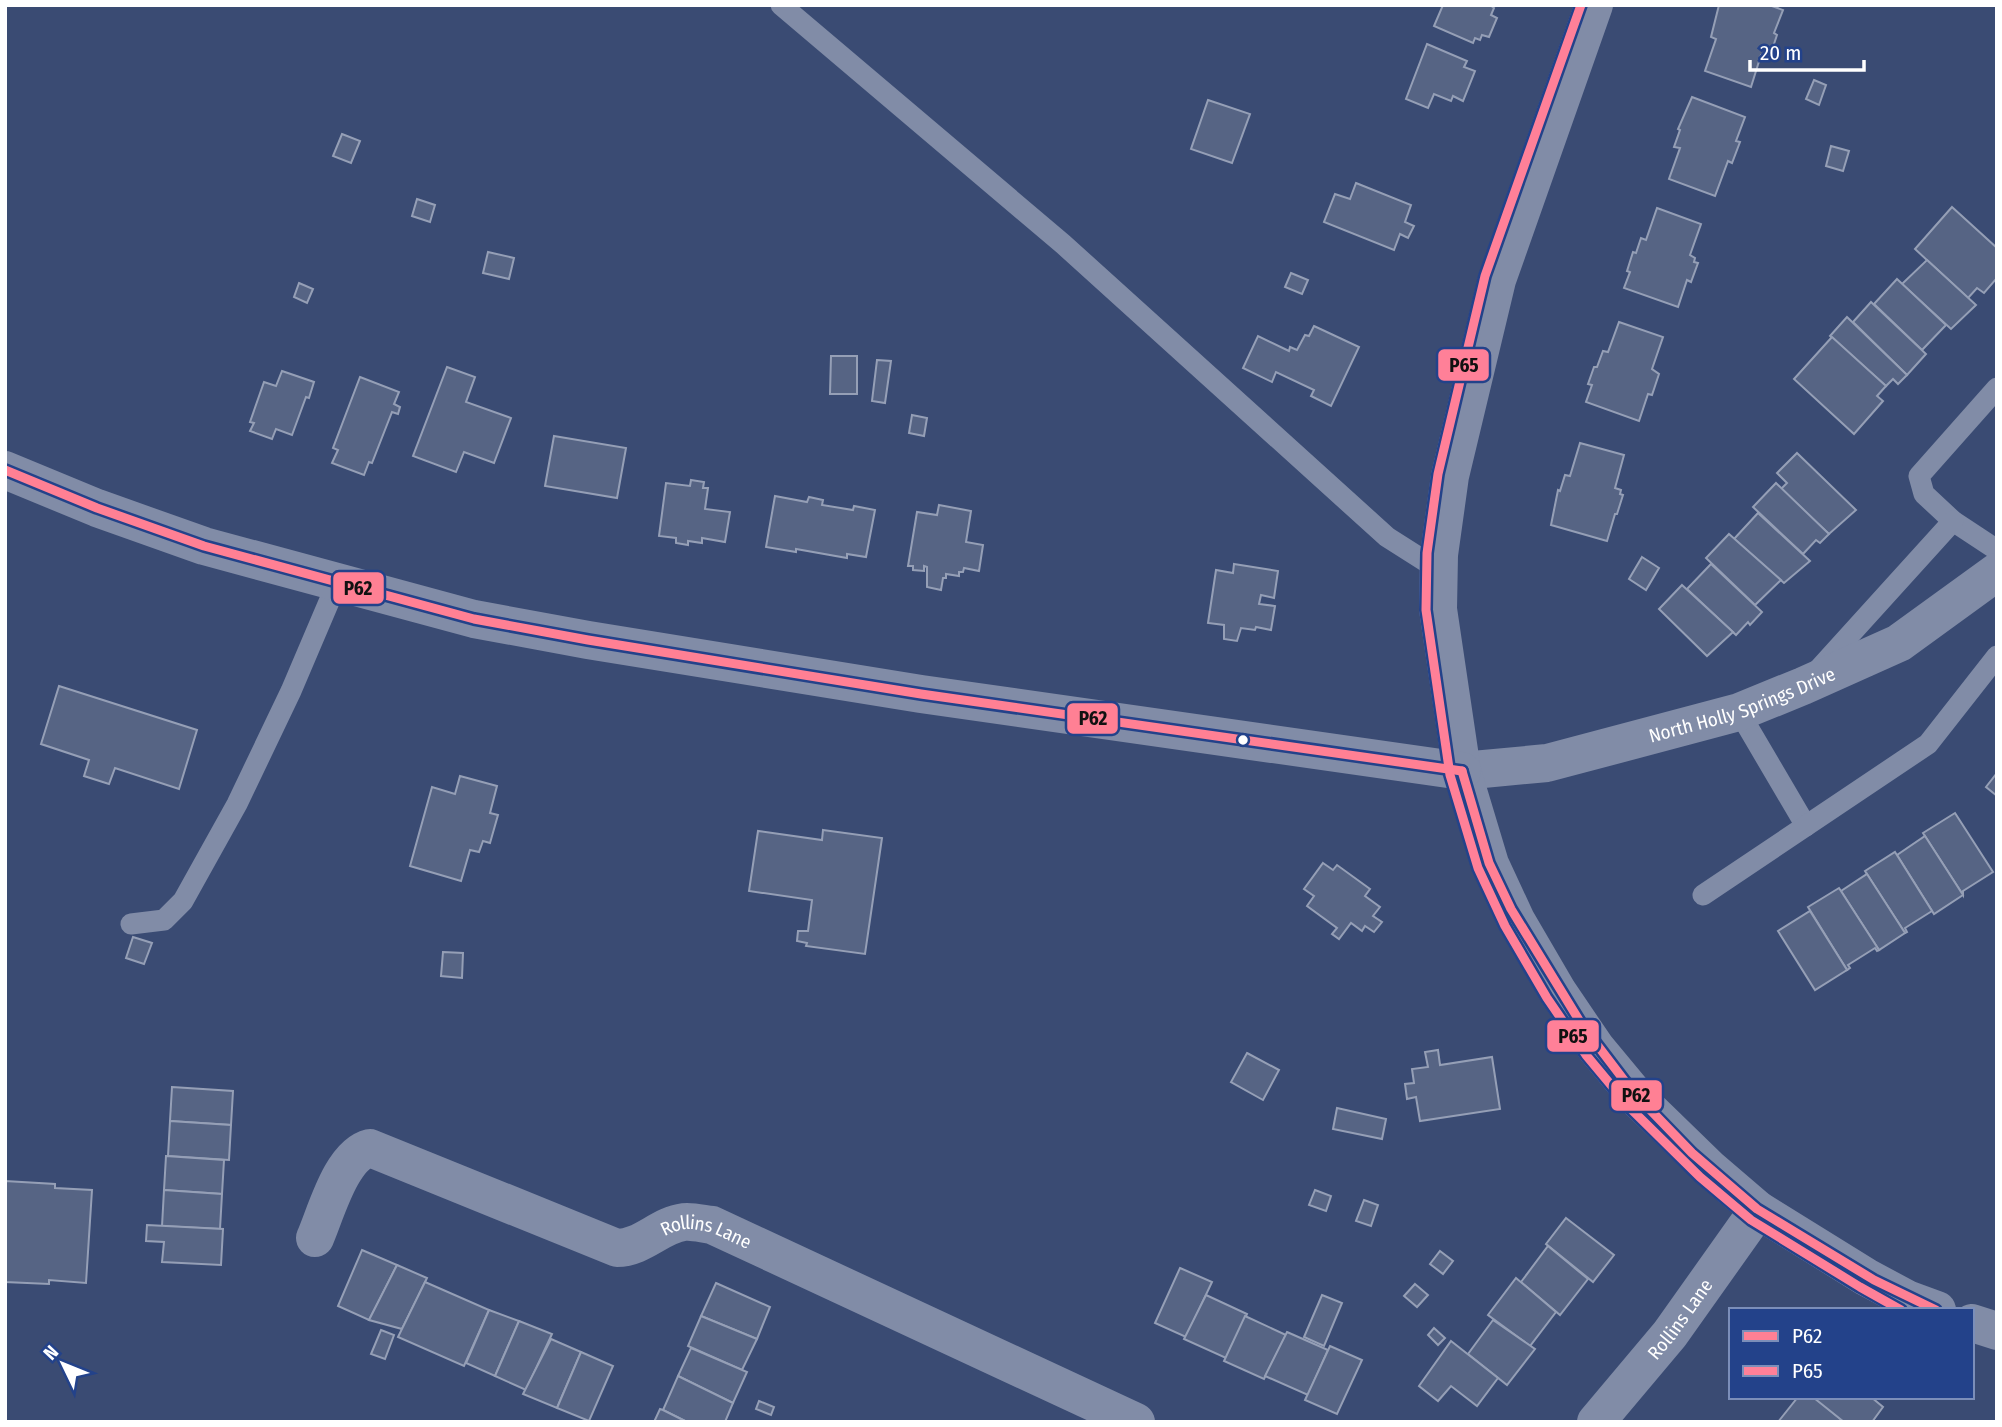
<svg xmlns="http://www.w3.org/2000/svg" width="2002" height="1427" font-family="'Fira Sans Condensed',sans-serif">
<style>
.building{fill:#566484;stroke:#959fb6;stroke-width:2}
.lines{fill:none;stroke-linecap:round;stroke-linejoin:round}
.service{stroke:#818ca7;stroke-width:21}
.minor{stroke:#818ca7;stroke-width:38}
.tertiary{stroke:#818ca7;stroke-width:38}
.bus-1-casing{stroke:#23428a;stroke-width:14}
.bus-2-casing{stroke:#23428a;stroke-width:14}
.bus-1{stroke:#ff8094;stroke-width:9}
.bus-2{stroke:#ff8098;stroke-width:9}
.bus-dot{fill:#fff;stroke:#23428a;stroke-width:2.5}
.labels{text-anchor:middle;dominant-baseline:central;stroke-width:5;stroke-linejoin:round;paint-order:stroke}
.street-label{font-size:19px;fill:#fff;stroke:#23428a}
.line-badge{stroke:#23428a;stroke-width:2.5}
.pale-badge-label{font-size:19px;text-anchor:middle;font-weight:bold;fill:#111}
</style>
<rect width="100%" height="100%" fill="#3a4b73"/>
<g class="building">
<polygon points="1443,5 1490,5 1494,8 1491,15 1497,18 1489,37 1482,35 1480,40 1475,38 1473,43 1434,26"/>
<polygon points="1719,5 1769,5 1783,10 1774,33 1777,35 1770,56 1761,55 1751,87 1705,71 1716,39 1711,37"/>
<polygon points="1427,44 1467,61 1464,67 1475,71 1463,101 1453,96 1451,101 1434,94 1428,108 1406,99"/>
<polygon points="1814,80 1826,85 1819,105 1806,99"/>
<polygon points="1692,97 1745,117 1736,141 1740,142 1732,163 1728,161 1715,196 1669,179 1680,148 1674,147 1680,130 1678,129"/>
<polygon points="1208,100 1250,114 1232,163 1191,149"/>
<polygon points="342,134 360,141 351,163 333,156"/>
<polygon points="1831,146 1849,151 1843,171 1826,166"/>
<polygon points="1356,183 1411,205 1405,222 1414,226 1408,238 1400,234 1394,250 1324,222 1335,194 1350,199"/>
<polygon points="417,199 435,205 430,222 412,216"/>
<polygon points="1952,207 1997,248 1997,278 1984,293 1977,288 1968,298 1915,249"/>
<polygon points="1657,208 1701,224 1690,255 1695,258 1694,262 1698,263 1691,282 1687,280 1678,307 1624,288 1630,272 1627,271 1633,252 1636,253 1641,238 1646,240"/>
<polygon points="488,252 514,258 509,279 483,273"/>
<polygon points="1927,260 1976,305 1951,329 1902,284"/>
<polygon points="1291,273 1308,280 1302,294 1285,287"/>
<polygon points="1897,279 1946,325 1922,350 1874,304"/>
<polygon points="299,283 313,289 307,303 294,297"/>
<polygon points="1871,302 1926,354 1907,375 1853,322"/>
<polygon points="1847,317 1907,375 1898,384 1893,379 1886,386 1830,336"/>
<polygon points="1619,322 1663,337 1652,369 1659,374 1652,395 1648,394 1639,421 1586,402 1592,385 1588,384 1594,367 1597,367 1603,351 1608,352"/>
<polygon points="1314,326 1359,347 1331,406 1311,396 1314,390 1276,372 1272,382 1243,368 1258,336 1289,351 1290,347 1297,350 1305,335 1309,336"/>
<polygon points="1832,337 1886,386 1877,396 1883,401 1854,434 1794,379"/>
<polygon points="831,356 857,356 857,394 830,394"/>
<polygon points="877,360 891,361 885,403 872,401"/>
<polygon points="447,367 475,377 466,402 511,418 494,463 464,452 456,472 413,456"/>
<polygon points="282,371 314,382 309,398 306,397 292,435 276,429 272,439 250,431 254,423 250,422 264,382 276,386"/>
<polygon points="360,377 399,392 394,404 400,407 398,414 392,412 372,463 369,462 364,475 332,463 338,450 333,448"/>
<polygon points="912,415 927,418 924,436 909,433"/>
<polygon points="554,436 626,448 617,498 545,486"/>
<polygon points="1580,443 1624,455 1615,488 1621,490 1620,494 1623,495 1617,514 1615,514 1607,541 1551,525 1558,490 1560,491 1565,475 1570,476"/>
<polygon points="1797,453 1856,510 1829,534 1781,489 1787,483 1777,473"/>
<polygon points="691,480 704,482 703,488 708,488 705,509 730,512 725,542 702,538 702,543 688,541 688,545 676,543 676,538 659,536 666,483 690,486"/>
<polygon points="1776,483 1829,534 1820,543 1816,540 1803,554 1753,507"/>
<polygon points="775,496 807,502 809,497 823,500 822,505 853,510 854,506 875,510 866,557 847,554 847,558 796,549 796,552 766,547"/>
<polygon points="939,505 971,511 966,542 983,545 979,571 964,568 963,572 959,572 959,576 946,574 946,578 943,578 941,590 927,587 927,567 924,566 924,571 913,570 913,566 908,566 917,512 937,515"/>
<polygon points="1758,513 1810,561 1784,583 1734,539"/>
<polygon points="1729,534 1781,580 1755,605 1706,558"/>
<polygon points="1642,557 1659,568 1646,590 1629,579"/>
<polygon points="1234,564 1278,571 1274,598 1261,595 1259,604 1275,606 1271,630 1256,627 1255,630 1241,628 1237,641 1224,639 1224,625 1208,623 1216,570 1233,573"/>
<polygon points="1711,564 1762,612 1750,625 1748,622 1736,635 1687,589"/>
<polygon points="1682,585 1733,632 1707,656 1659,609"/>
<polygon points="59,686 197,730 179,789 115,768 109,784 84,776 89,760 41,744"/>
<polygon points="1997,773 1997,796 1986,787"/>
<polygon points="460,776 497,786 490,813 498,815 490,843 483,841 479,852 470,850 461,881 410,866 432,787 455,794"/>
<polygon points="1955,813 1993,872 1963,891 1963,895 1923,833"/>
<polygon points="823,830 882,838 865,954 806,946 807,943 797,941 798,931 808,931 812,900 749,891 758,831 822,840"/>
<polygon points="1925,836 1963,895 1934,914 1897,855"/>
<polygon points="1895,852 1932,911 1905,928 1907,932 1905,933 1865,871"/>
<polygon points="1323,863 1333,870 1337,865 1370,889 1365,896 1380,907 1373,916 1382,922 1374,932 1365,926 1362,931 1351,923 1339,939 1332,934 1337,928 1307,906 1314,896 1304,889"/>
<polygon points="1867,874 1905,933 1879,950 1841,891"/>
<polygon points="1839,888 1879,950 1877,951 1875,948 1848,965 1850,968 1847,970 1808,907"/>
<polygon points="1810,911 1847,970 1815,990 1778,931"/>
<polygon points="133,937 152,943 144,964 126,958"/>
<polygon points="443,952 463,953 462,978 441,976"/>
<polygon points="1438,1050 1440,1065 1492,1057 1500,1109 1420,1121 1416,1097 1407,1099 1405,1084 1414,1083 1412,1069 1428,1067 1425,1052"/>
<polygon points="1247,1053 1279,1070 1263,1100 1231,1082"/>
<polygon points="172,1087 233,1091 231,1125 170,1121"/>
<polygon points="1337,1108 1386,1119 1382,1139 1333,1129"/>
<polygon points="170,1121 231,1125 229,1160 168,1156"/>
<polygon points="166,1156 224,1160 222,1194 164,1190"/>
<polygon points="5,1181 55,1184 55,1188 92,1190 86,1283 49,1280 49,1284 5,1282"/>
<polygon points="164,1190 222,1194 220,1229 162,1226"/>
<polygon points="1315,1190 1331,1196 1326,1211 1309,1205"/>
<polygon points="1364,1200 1378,1205 1371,1226 1356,1221"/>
<polygon points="1566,1218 1614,1255 1593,1282 1546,1244"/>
<polygon points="147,1225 223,1229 221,1265 162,1262 164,1242 146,1241"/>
<polygon points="1548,1246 1588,1279 1560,1315 1521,1282"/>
<polygon points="362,1250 397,1265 369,1320 338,1306"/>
<polygon points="1440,1251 1453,1261 1443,1274 1430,1264"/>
<polygon points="397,1265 427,1278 402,1329 369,1320"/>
<polygon points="1180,1268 1212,1282 1186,1337 1155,1323"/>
<polygon points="1516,1278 1556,1312 1530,1346 1488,1315"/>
<polygon points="425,1282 489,1310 464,1366 398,1337"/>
<polygon points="716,1283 770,1307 757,1339 701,1316"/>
<polygon points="1415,1284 1428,1295 1417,1307 1404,1296"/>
<polygon points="1206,1295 1247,1314 1226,1358 1184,1339"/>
<polygon points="1322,1295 1342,1303 1324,1346 1304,1337"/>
<polygon points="489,1310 519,1321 495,1376 466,1363"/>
<polygon points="701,1316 757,1339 742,1370 688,1346"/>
<polygon points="1245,1316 1286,1335 1264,1379 1224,1361"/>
<polygon points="1493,1320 1535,1349 1507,1385 1468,1354"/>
<polygon points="519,1321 552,1334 526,1390 495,1376"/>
<polygon points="1434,1328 1445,1338 1438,1345 1428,1335"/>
<polygon points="381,1330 394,1335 385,1359 371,1354"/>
<polygon points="1287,1332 1328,1350 1308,1395 1265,1376"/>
<polygon points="551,1339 581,1352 557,1408 523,1394"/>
<polygon points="1451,1341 1498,1378 1477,1406 1451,1386 1438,1401 1419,1386"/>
<polygon points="1330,1346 1362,1360 1337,1414 1305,1400"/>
<polygon points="691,1348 747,1372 733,1403 678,1376"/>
<polygon points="581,1352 613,1366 589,1421 557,1408"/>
<polygon points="678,1376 733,1403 725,1422 687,1422 663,1410"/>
<polygon points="1798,1397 1814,1397 1843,1421 1778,1422"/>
<polygon points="1871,1397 1883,1407 1872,1422 1844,1422 1814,1398"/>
<polygon points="759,1401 774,1407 771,1415 756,1409"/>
<polygon points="660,1409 663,1410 687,1422 654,1422"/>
</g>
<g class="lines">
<g class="service">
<polyline points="781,5 1063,244 1387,537 1439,570"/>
<polyline points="1997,388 1919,476 1924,494 1953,521 1997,550"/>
<polyline points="1818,670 1953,521"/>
<polyline points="1739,712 1806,826"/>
<polyline points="1703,895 1928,744 1997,656"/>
<polyline points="131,924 164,920 183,901 237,804 291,691 337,583"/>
</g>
<g class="minor">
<path id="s1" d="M1462,771L1547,763L1739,712L1803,686L1899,643L1997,572"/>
<path id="s2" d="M315,1238C326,1213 341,1155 370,1148L617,1248C642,1248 660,1225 684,1222C693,1221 703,1224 712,1225L1136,1422"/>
<path id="s3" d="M1596,1422L1670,1334L1758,1210"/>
</g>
<g class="tertiary">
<polyline points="1594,5 1497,280 1450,476 1439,555 1438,609 1462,771 1490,864 1516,920 1558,992 1596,1048 1640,1101 1709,1168 1758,1210 1866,1277 1907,1299 1937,1310"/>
<polyline points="5,470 97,508 204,546 474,619 588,640 921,694 1462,771"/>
<polyline points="1972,1323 1997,1331"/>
</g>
<g class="bus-1-casing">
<g id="bus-1">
<polyline points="5,470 97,508 204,546 474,619 588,640 921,694 1462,771"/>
<polyline points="1462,771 1489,863 1511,909 1582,1025 1633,1092 1692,1153 1757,1209 1874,1280 1936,1310"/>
</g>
</g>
<g class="bus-2-casing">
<polyline id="bus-2" points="1581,5 1485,276 1438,474 1427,553 1426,610 1450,775 1478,868 1505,926 1547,998 1586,1055 1631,1109 1700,1177 1751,1220 1860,1287 1901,1310"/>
</g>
<use href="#bus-1" class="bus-1"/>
<use href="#bus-2" class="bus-2"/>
</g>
<circle class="bus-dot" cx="1243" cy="740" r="6"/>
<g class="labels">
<g class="street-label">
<text stroke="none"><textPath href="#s1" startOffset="289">North Holly Springs Drive</textPath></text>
<text stroke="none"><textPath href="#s2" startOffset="471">Rollins Lane</textPath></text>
<text stroke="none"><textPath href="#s3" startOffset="133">Rollins Lane</textPath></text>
</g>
</g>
<g class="line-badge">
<rect x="1437" y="348" width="53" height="34" rx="7" fill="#ff8098"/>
<rect x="332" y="571" width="53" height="34" rx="7" fill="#ff8094"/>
<rect x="1066" y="702" width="53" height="33" rx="7" fill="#ff8094"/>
<rect x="1546" y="1019" width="54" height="34" rx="7" fill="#ff8098"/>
<rect x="1610" y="1079" width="53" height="33" rx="7" fill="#ff8094"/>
</g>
<g class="pale-badge-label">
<text x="1464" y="372">P65</text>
<text x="358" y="595">P62</text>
<text x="1093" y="725">P62</text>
<text x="1573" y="1043">P65</text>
<text x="1636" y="1102">P62</text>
</g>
<rect width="2002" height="1427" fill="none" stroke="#ffffff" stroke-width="14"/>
<rect x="1729" y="1308" width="245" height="91" fill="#23428a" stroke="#7b8eb9" stroke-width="2"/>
<rect x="1743" y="1331" width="35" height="10" fill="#ff8094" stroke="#7b8eb9" stroke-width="2"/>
<text x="1792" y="1343" font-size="21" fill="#ffffff">P62</text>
<rect x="1743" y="1366" width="35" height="10" fill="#ff8098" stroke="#7b8eb9" stroke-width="2"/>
<text x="1792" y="1378" font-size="21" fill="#ffffff">P65</text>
<g transform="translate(63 1364) rotate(313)" stroke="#23428a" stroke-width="5" paint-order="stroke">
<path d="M0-5L12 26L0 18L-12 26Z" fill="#ffffff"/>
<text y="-10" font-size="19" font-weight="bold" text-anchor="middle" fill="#ffffff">N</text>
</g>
<path d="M1750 60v10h114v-10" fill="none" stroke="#ffffff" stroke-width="3.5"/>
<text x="1760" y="60" font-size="21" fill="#ffffff" stroke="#23428a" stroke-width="5" paint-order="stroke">20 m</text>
</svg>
